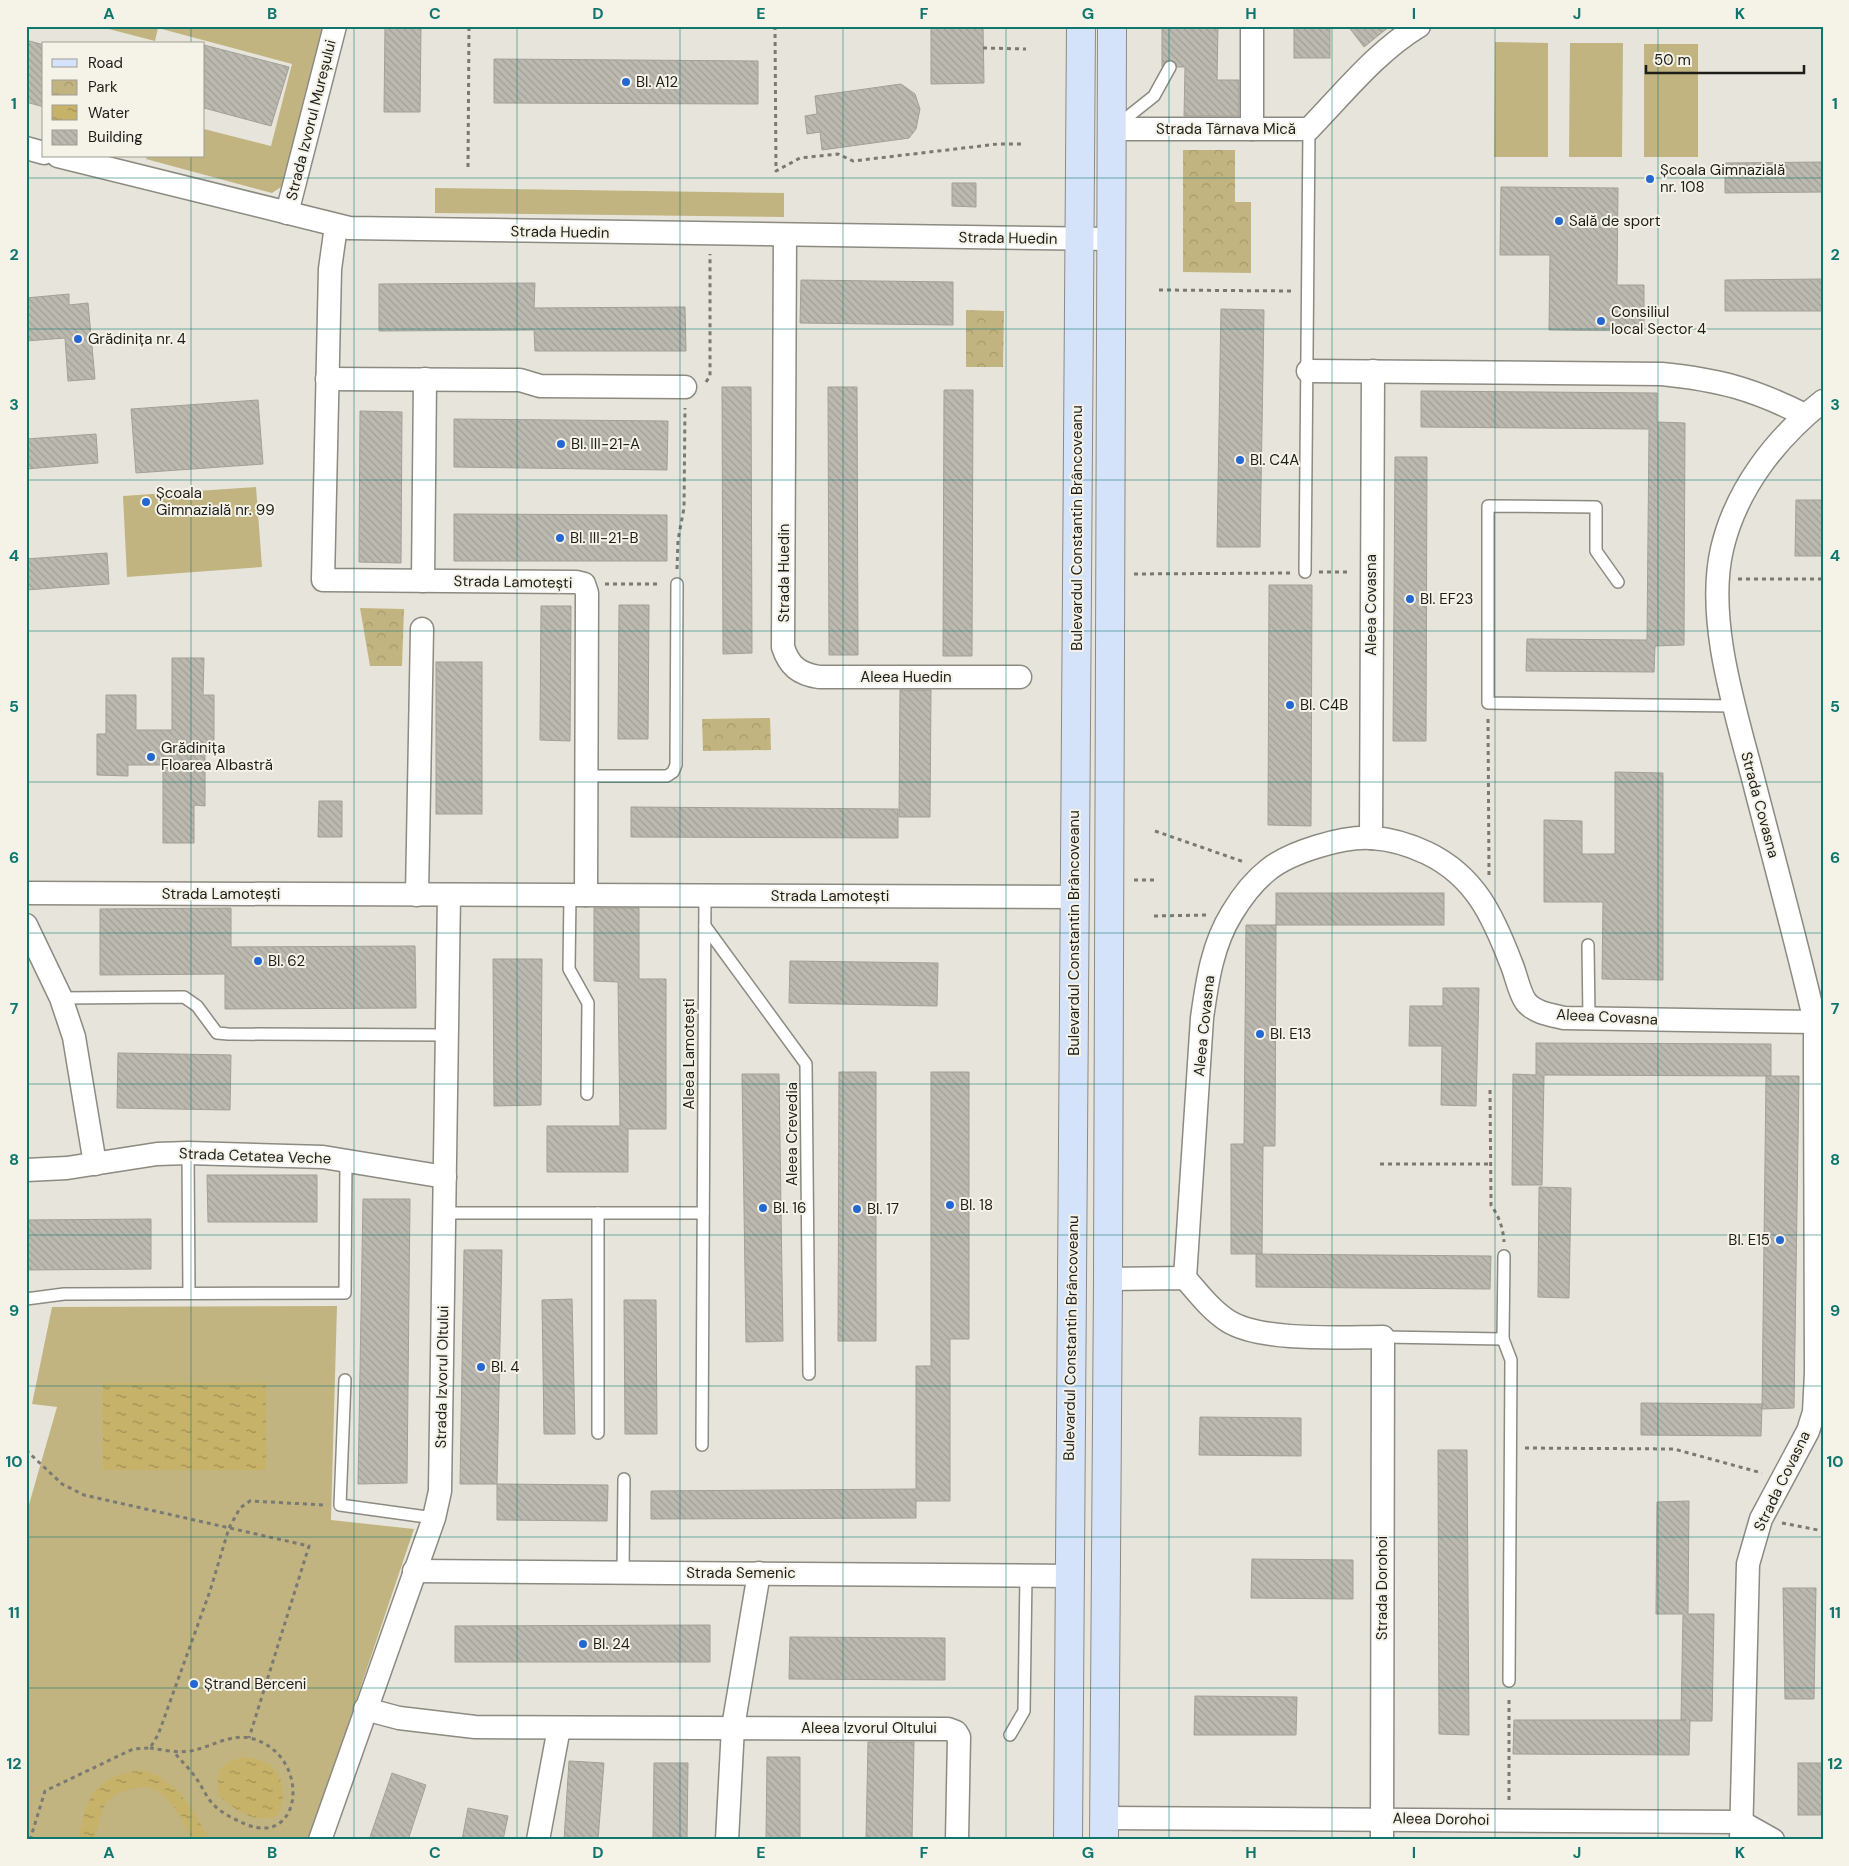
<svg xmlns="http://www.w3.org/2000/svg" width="1849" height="1866" font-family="'DM Sans',sans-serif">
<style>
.park{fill:url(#park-crowns)}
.garden{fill:#c2b480}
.water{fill:url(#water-ripples)}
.building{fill:url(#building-back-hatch);stroke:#a3a097}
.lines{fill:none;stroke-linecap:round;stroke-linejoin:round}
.service-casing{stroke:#8c8a81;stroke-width:14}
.minor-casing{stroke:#8c8a81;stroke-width:25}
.secondary-casing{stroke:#8c8a81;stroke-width:30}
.path{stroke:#7a7972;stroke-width:3;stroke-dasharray:4 4;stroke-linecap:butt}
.service{stroke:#fff;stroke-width:11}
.minor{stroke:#fff;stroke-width:22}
.secondary{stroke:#d5e3fa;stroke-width:28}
.grid{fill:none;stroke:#0f766e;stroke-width:1;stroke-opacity:0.55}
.poi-dot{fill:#2367d3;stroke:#f5f2e8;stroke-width:2}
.labels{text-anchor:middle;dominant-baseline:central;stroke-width:4;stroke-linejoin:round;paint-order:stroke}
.poi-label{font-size:15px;fill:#1d1d19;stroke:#f5f2e8;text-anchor:start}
.street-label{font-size:15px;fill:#1d1d19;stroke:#f5f2e8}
.neatline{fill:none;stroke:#0f766e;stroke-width:2}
.grid-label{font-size:16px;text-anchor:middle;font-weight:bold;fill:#0f766e}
</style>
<defs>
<pattern id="park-crowns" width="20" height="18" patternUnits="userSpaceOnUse" patternTransform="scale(1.25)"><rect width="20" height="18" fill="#c2b480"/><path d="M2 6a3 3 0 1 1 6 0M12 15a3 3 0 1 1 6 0" fill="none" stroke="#a69a6e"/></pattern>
<pattern id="water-ripples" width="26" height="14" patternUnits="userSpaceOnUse" patternTransform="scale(1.25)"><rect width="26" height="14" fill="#c7b269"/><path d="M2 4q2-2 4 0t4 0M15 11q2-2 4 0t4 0" fill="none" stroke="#a19056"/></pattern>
<pattern id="building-back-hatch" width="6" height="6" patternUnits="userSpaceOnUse" patternTransform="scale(1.25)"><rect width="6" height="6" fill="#bcb9b0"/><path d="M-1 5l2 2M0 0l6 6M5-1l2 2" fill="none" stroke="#a19f97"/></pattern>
</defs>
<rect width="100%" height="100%" fill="#e7e5db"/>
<g class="park">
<polygon points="1183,150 1235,150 1235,202 1251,202 1251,273 1183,272"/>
<polygon points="966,310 1004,311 1003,367 966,367"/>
<polygon points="360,608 404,609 402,666 370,666"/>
<polygon points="770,718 771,750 703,751 702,719"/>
</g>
<g class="garden">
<polygon points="97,26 325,26 284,185 272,193 146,159 147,156 204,156 204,129 271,146 292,64 158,28 155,41"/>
<polygon points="1495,42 1548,43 1548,157 1494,157"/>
<polygon points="1570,43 1623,43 1622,157 1569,157"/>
<rect x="1644" y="44" width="54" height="113"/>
<polygon points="435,188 784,193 784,217 435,213"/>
<polygon points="256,487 262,567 127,577 123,496"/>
<polygon points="337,1306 331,1520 414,1529 309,1840 26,1840 26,1515 57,1407 32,1404 52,1307"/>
</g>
<g class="water">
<rect x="103" y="1383" width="163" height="87"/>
<path d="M248,1757C257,1760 268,1762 274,1769C285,1780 285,1802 278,1815C255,1825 237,1811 219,1796C215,1769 221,1760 248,1757Z"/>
<path d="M141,1770C176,1777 193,1811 210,1840H193C184,1825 176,1806 162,1794C156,1788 146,1786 137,1788C103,1793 101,1810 95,1840H79C85,1795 96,1777 141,1770Z"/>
</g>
<g class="building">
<polygon points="385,26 421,26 420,112 384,112"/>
<polygon points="931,26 983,26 984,83 931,84"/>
<polygon points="1162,26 1218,26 1217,80 1239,80 1239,116 1184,116 1185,67 1177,67 1176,63 1170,60 1166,61 1162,67"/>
<rect x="1294" y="26" width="36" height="32"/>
<polygon points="1348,26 1390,26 1364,47"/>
<polygon points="26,40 44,45 44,107 26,102"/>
<polygon points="204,45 289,67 271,126 204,108"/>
<polygon points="494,59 758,61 758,104 494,103"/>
<polygon points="901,84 915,94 920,109 916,129 909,138 822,150 820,132 807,134 805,116 817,114 815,96"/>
<polygon points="1823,162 1823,192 1725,193 1725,163"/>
<polygon points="952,183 976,183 976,207 952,206"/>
<polygon points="1501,187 1618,188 1617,285 1644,285 1644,331 1549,330 1550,255 1500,255"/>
<polygon points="1823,279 1823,311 1725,311 1725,280"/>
<polygon points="801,280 953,282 953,325 800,323"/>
<polygon points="535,283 534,308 685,307 686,351 535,351 534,330 379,331 379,284"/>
<polygon points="69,294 69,305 88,303 95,379 68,381 65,338 26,341 26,298"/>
<polygon points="1221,309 1264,310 1260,547 1217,547"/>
<polygon points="722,387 751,387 752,653 723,654"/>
<polygon points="828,387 857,387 858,655 829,655"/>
<polygon points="944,390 973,390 972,656 943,656"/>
<polygon points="1421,391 1657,393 1657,422 1685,423 1684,645 1655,646 1654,672 1526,671 1527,639 1647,640 1649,429 1421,427"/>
<polygon points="258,400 263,464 136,473 131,409"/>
<polygon points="360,411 402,412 401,563 359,562"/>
<polygon points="454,419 668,421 667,470 454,467"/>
<polygon points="96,434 98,463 26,469 26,439"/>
<polygon points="1395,457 1427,457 1426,741 1393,741"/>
<polygon points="1796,500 1823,500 1823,556 1795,556"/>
<polygon points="454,514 667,515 667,561 454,561"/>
<polygon points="107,553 109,584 26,590 26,559"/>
<polygon points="1269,585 1312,585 1311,826 1268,825"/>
<polygon points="619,605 649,605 648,739 618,739"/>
<polygon points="541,606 571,606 570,741 540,740"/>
<polygon points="172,658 204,658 203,695 214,695 214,748 205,748 205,806 194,805 194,843 163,843 163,765 128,765 128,776 97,775 97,734 106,734 106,695 136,695 136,730 172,730"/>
<rect x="436" y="662" width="46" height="152"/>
<polygon points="900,690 931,690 930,817 899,817"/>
<polygon points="1615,772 1663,773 1663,980 1602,979 1603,902 1544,902 1544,820 1582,821 1582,854 1615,854"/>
<polygon points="319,801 342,801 342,837 318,837"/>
<polygon points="631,807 898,809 898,838 631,837"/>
<rect x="1276" y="893" width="168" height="32"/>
<polygon points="231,908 231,947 415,946 416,1008 225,1009 225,974 100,975 100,909"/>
<polygon points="594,908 639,908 639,979 666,979 666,1129 628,1129 628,1172 547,1172 547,1126 620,1126 618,982 594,981"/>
<polygon points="1246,925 1276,925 1275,1146 1263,1146 1262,1254 1231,1254 1231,1144 1244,1144"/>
<polygon points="493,959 542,959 541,1105 494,1106"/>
<polygon points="790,961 938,963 937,1006 789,1003"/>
<polygon points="1443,988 1479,988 1476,1106 1441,1105 1442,1046 1409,1046 1410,1006 1443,1006"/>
<polygon points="1536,1043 1771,1044 1771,1076 1544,1075 1542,1185 1512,1185 1513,1074 1536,1075"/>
<polygon points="118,1053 231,1055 230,1110 117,1108"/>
<polygon points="839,1072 876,1072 876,1341 838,1341"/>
<polygon points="931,1072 969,1072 969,1339 950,1339 950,1501 916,1501 916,1518 651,1519 651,1491 916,1489 916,1366 931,1366"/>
<polygon points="742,1074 779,1074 783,1341 746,1342"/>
<polygon points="1766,1076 1799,1076 1794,1408 1762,1409"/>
<polygon points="207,1175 317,1175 317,1222 208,1222"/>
<polygon points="1539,1187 1571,1188 1569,1298 1538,1297"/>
<polygon points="363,1199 410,1199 407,1483 358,1484"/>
<polygon points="151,1219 151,1269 26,1270 26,1220"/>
<polygon points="464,1250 502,1250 497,1484 460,1484"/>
<polygon points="1256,1254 1491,1256 1490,1289 1256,1287"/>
<polygon points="572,1299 575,1434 544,1434 542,1300"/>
<polygon points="624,1300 656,1300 657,1434 625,1434"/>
<polygon points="1641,1403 1762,1404 1761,1436 1641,1435"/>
<polygon points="1200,1417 1301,1418 1301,1456 1199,1455"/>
<polygon points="1438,1450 1467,1450 1469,1735 1439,1734"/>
<polygon points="497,1484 608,1485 607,1521 497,1520"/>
<polygon points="1689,1501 1688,1614 1714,1614 1712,1721 1690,1721 1689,1755 1513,1754 1514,1720 1686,1720 1681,1720 1683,1614 1656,1614 1657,1502"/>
<polygon points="1252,1559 1353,1560 1353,1599 1251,1598"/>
<polygon points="1783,1588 1816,1588 1814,1699 1785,1699"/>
<polygon points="710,1625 710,1662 455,1662 455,1626"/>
<polygon points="790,1637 945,1638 945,1680 789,1679"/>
<polygon points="1195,1696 1297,1697 1296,1735 1194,1735"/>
<polygon points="868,1742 914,1742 912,1840 866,1840"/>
<polygon points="767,1757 800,1757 800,1840 766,1840"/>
<polygon points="569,1761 604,1763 598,1840 564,1840"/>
<polygon points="654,1763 688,1763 687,1840 653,1840"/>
<rect x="1798" y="1763" width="25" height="52"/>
<polygon points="392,1773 426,1785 408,1840 369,1840"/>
<polygon points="468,1808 508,1816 503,1840 462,1840"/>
</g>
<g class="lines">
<g class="service-casing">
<g id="service">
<polyline points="1115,127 1154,96 1170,67"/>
<polyline points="1305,572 1309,129"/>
<polyline points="1618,582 1596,551 1596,507 1488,506 1488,703 1735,706"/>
<polyline points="586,776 667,776 673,772 676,765 677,584"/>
<polyline points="570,895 569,969 588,1003 587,1094"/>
<polyline points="705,926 806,1064 809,1374"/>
<polyline points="1588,945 1589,1018"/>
<polyline points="61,998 184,997 197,1006 217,1033 228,1034 447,1035"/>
<polyline points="188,1153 189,1293"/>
<polyline points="445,1213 703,1213"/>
<polyline points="26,1299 64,1294 345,1293 346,1160"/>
<polyline points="1383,1337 1503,1339 1504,1256"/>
<polyline points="1503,1339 1511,1360 1509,1681"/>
<polyline points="345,1380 340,1505 434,1518"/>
<polyline points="598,1433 598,1213"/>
<polyline points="702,1445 705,895"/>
<polyline points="623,1572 624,1479"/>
<polyline points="1010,1735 1024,1711 1026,1575"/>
</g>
</g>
<g class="minor-casing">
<g id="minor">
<polyline points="1252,26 1252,129"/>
<path d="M1112,129H1309C1343,94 1377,51 1419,26"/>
<polyline points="26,148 44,153"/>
<polyline points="58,156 349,228 1111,239"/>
<polyline points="287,213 335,26"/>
<polyline points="336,226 330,269 323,580 576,582 584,584 587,593 586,895"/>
<path d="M785,235L783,647C789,666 799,674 819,677H1020"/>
<path d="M1308,371L1662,374C1720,380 1753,389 1805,415"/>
<polyline points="327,379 520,380 540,386 685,387"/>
<polyline points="423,581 425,379"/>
<polyline points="1371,838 1373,371"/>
<polyline points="26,893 1075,897"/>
<polyline points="417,895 422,629"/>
<polyline points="26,925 61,998 74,1037 95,1164"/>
<polyline points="26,1170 67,1168 157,1154 188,1153 323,1157 445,1177"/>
<path d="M1185,1278L1202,1018C1207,983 1212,945 1232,913C1241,898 1254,881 1268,870C1290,852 1343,836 1372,838C1390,839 1410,845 1427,853C1475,876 1493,916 1511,963C1516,974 1519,993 1526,1002C1535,1013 1551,1015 1564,1018L1815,1022"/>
<path d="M1108,1279L1185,1278C1198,1293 1211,1310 1228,1321C1261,1342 1343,1337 1383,1337L1382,1840"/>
<polyline points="414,1571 1068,1576"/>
<polyline points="365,1709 399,1718 475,1727 948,1729 956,1732 959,1737 957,1840"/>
<polyline points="1104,1818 1741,1822 1773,1840"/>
<polyline points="320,1840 434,1518 440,1491 449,895"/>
<polyline points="538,1840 559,1728"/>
<polyline points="727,1840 733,1727 759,1573"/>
<path d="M1741,1840L1748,1564L1761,1519L1808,1431L1814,1412L1816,1373L1815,1063V1022C1797,944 1776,867 1756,790C1738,718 1705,623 1722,549C1736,489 1776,438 1823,401"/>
</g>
</g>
<g class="secondary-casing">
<g id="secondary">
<polyline points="1068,1840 1081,26"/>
<polyline points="1104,1840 1108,1279 1112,26"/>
</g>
</g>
<g class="path">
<polyline points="775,26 776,171 800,158 838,154 853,161 998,144 1025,144"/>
<polyline points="983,48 1026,49"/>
<polyline points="468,167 469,26"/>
<polyline points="1159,290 1293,291"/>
<polyline points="706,382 710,376 710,254"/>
<polyline points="677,569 678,540 684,508 685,408"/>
<polyline points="1319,572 1351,572"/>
<polyline points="1134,574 1291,573"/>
<polyline points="1738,579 1823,579"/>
<polyline points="605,584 661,584"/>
<polyline points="1488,719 1489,875"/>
<polyline points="1155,831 1244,862"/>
<polyline points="1134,880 1154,880"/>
<polyline points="1154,916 1206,915"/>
<path d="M1490,1090L1491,1205C1499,1217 1503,1227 1504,1242"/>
<polyline points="1380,1164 1491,1164"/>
<polyline points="1525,1448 1674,1449 1762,1473"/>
<polyline points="26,1450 62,1484 84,1495 309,1546 249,1738"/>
<polyline points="1782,1523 1823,1531"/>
<path d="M150,1748C164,1750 181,1754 195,1750C212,1746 231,1734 250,1738C312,1753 304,1849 245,1824C234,1819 221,1813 213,1804C206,1797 202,1786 196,1778C190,1769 181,1761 174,1752"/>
<polyline points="1509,1800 1509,1697"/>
<polyline points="30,1840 45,1791 133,1749 150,1748 158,1735 210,1591 229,1528 240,1508 250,1501 325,1505"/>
</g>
<use href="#service" class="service"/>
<use href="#minor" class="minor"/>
<use href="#secondary" class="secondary"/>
</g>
<path class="grid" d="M191,26V44M354,26V1840M517,26V1840M680,26V1840M843,26V1840M1006,26V1840M1169,26V1840M1332,26V1840M1495,26V1840M1658,26V1840M191,156V1840M26,178H1823M26,329H1823M26,480H1823M26,631H1823M26,782H1823M26,933H1823M26,1084H1823M26,1235H1823M26,1386H1823M26,1537H1823M26,1688H1823"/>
<g class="poi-dot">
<circle cx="626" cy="82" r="5"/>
<circle cx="1650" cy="179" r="5"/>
<circle cx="1559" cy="221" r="5"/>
<circle cx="1601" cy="321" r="5"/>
<circle cx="78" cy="339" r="5"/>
<circle cx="561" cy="444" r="5"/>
<circle cx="1240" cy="460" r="5"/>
<circle cx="146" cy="502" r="5"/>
<circle cx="560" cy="538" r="5"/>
<circle cx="1410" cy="599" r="5"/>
<circle cx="1290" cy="705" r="5"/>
<circle cx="151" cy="757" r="5"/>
<circle cx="258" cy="961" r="5"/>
<circle cx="1260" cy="1034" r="5"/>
<circle cx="950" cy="1205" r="5"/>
<circle cx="763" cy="1208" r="5"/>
<circle cx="857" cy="1209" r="5"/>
<circle cx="1780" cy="1240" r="5"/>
<circle cx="481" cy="1367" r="5"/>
<circle cx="583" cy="1644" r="5"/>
<circle cx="194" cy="1684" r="5"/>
</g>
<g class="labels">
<g class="poi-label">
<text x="636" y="82">Bl. A12</text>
<text x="1660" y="170">Școala Gimnazială<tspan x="1660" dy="17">nr. 108</tspan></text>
<text x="1569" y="221">Sală de sport</text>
<text x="1611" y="312">Consiliul<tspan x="1611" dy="17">local Sector 4</tspan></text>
<text x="88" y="339">Grădinița nr. 4</text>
<text x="571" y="444">Bl. III-21-A</text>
<text x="1250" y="460">Bl. C4A</text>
<text x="156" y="493">Școala<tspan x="156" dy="17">Gimnazială nr. 99</tspan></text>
<text x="570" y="538">Bl. III-21-B</text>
<text x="1420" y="599">Bl. EF23</text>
<text x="1300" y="705">Bl. C4B</text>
<text x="161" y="748">Grădinița<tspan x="161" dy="17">Floarea Albastră</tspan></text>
<text x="268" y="961">Bl. 62</text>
<text x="1270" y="1034">Bl. E13</text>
<text x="960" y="1205">Bl. 18</text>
<text x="773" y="1208">Bl. 16</text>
<text x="867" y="1209">Bl. 17</text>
<text x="1770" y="1240" text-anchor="end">Bl. E15</text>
<text x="491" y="1367">Bl. 4</text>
<text x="593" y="1644">Bl. 24</text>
<text x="204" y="1684">Ștrand Berceni</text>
</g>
<g class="street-label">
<text transform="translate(311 120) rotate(-76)">Strada Izvorul Mureșului</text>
<text x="1226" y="129">Strada Târnava Mică</text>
<text transform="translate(560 232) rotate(1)">Strada Huedin</text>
<text transform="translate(1008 238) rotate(1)">Strada Huedin</text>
<text transform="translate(1077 528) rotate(-90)">Bulevardul Constantin Brâncoveanu</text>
<text transform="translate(784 573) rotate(-90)">Strada Huedin</text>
<text transform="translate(513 582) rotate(1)">Strada Lamotești</text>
<text transform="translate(1371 605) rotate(-90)">Aleea Covasna</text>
<text x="906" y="677">Aleea Huedin</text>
<text transform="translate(1760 805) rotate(75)">Strada Covasna</text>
<text x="221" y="894">Strada Lamotești</text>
<text x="830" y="896">Strada Lamotești</text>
<text transform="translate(1074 933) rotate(-90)">Bulevardul Constantin Brâncoveanu</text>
<text transform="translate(1607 1017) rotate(3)">Aleea Covasna</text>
<text transform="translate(1204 1026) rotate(-84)">Aleea Covasna</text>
<text transform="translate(689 1054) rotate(-90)">Aleea Lamotești</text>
<text transform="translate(792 1134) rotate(-90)">Aleea Crevedia</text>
<text transform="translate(255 1156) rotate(2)">Strada Cetatea Veche</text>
<text transform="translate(1071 1338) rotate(-89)">Bulevardul Constantin Brâncoveanu</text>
<text transform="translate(442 1377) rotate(-89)">Strada Izvorul Oltului</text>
<text transform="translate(1782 1481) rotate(-64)">Strada Covasna</text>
<text x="741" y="1573">Strada Semenic</text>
<text transform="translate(1382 1588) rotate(-90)">Strada Dorohoi</text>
<text x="869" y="1728">Aleea Izvorul Oltului</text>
<text transform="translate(1441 1819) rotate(1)">Aleea Dorohoi</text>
</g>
</g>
<rect width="1849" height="1866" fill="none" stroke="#f5f2e8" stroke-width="55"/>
<rect x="42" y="42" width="162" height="115" fill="#f5f2e8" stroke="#9f9d95"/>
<rect x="52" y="59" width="25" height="8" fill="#d5e3fa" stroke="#9f9d95"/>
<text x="88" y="68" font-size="15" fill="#1d1d19">Road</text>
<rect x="52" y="80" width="25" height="15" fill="url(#park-crowns)" stroke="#9f9d95"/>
<text x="88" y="92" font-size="15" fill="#1d1d19">Park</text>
<rect x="52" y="105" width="25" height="15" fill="url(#water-ripples)" stroke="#9f9d95"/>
<text x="88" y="118" font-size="15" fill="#1d1d19">Water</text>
<rect x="52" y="130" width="25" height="15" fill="url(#building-back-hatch)" stroke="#9f9d95"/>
<text x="88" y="142" font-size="15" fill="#1d1d19">Building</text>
<path d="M1646 65v8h158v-8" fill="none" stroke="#1d1d19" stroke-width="2.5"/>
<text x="1654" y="65" font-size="15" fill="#1d1d19" stroke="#f5f2e8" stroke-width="4" paint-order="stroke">50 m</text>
<rect x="28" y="28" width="1794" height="1810" class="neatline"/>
<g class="grid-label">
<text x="109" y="19">A</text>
<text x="272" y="19">B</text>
<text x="435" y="19">C</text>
<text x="598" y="19">D</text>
<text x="761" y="19">E</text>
<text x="924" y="19">F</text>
<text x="1088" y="19">G</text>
<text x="1251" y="19">H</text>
<text x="1414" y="19">I</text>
<text x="1577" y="19">J</text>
<text x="1740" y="19">K</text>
<text x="14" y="109">1</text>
<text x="1835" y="109">1</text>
<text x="14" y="260">2</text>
<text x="1835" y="260">2</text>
<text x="14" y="410">3</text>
<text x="1835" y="410">3</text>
<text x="14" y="561">4</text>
<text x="1835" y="561">4</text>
<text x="14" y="712">5</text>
<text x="1835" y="712">5</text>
<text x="14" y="863">6</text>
<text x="1835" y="863">6</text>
<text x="14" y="1014">7</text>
<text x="1835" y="1014">7</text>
<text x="14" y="1165">8</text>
<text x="1835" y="1165">8</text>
<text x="14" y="1316">9</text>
<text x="1835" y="1316">9</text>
<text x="14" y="1467">10</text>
<text x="1835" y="1467">10</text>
<text x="14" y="1618">11</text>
<text x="1835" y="1618">11</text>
<text x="14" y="1769">12</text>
<text x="1835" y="1769">12</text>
<text x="109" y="1858">A</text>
<text x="272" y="1858">B</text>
<text x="435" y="1858">C</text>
<text x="598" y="1858">D</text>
<text x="761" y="1858">E</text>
<text x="924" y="1858">F</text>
<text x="1088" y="1858">G</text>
<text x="1251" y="1858">H</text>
<text x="1414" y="1858">I</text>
<text x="1577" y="1858">J</text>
<text x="1740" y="1858">K</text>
</g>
</svg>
